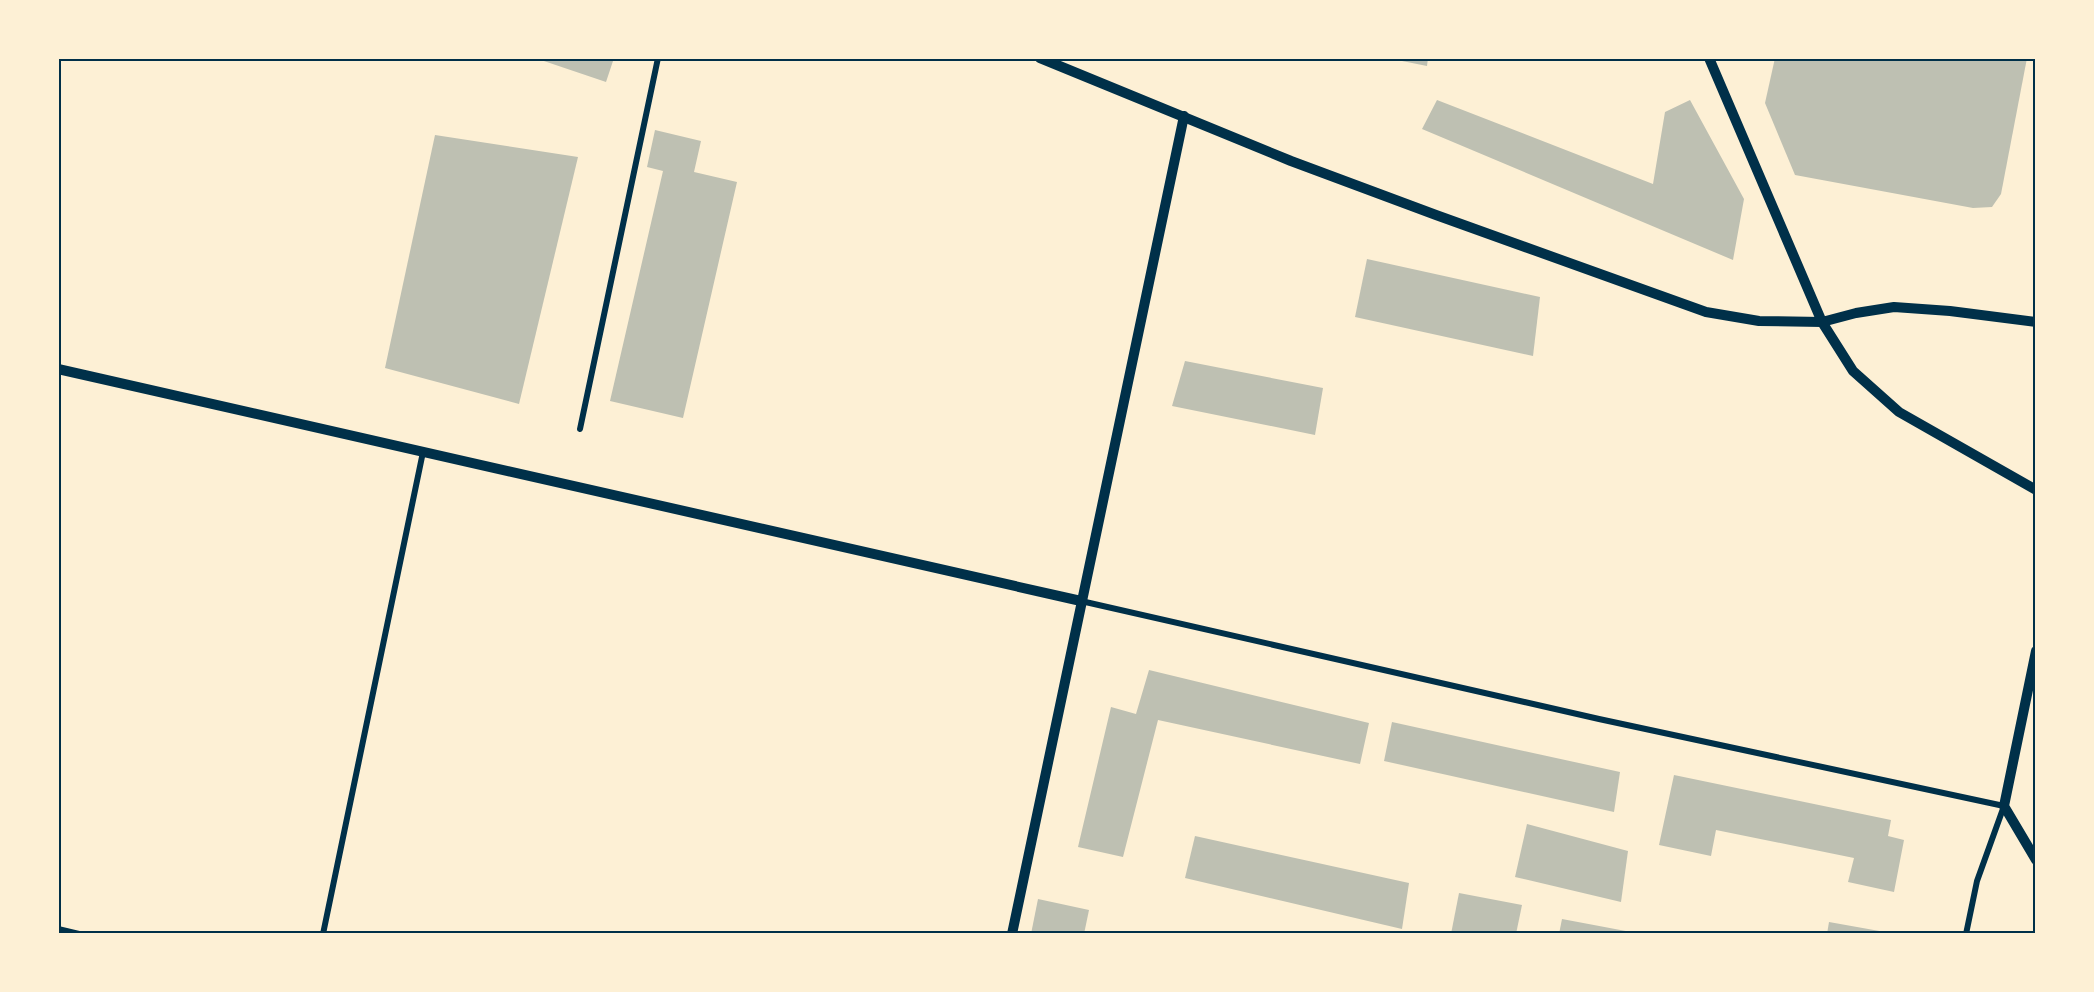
<svg xmlns="http://www.w3.org/2000/svg" width="2094" height="992" font-family="'Sofia Sans Condensed',sans-serif">
<style>
.building{fill:#bec0b2}
.lines{fill:none;stroke-linecap:round;stroke-linejoin:round}
.minor{stroke:#003049;stroke-width:6}
.tertiary{stroke:#003049;stroke-width:10}
.neatline{fill:none;stroke:#003049;stroke-width:2}
</style>
<rect width="100%" height="100%" fill="#fdf0d5"/>
<g class="building">
<polygon points="535,58 614,58 606,82"/>
<polygon points="1387,58 1428,58 1427,66"/>
<polygon points="1775,58 2027,58 2001,194 1992,207 1973,208 1795,175 1765,103"/>
<polygon points="1437,100 1653,184 1665,112 1690,100 1744,199 1733,260 1422,129"/>
<polygon points="655,130 701,141 694,172 737,182 683,418 610,401 663,171 647,167"/>
<polygon points="435,135 578,157 519,404 385,368"/>
<polygon points="1367,259 1540,297 1533,356 1355,317"/>
<polygon points="1185,361 1323,388 1315,435 1172,406"/>
<polygon points="1149,670 1369,723 1360,764 1158,720 1123,857 1078,847 1111,707 1136,714"/>
<polygon points="1392,722 1620,772 1614,812 1384,761"/>
<polygon points="1674,775 1891,820 1888,836 1904,840 1894,892 1848,882 1854,858 1716,830 1711,856 1659,845"/>
<polygon points="1527,824 1628,851 1621,902 1515,877"/>
<polygon points="1195,836 1409,883 1402,929 1185,878"/>
<polygon points="1459,893 1522,905 1516,934 1451,934"/>
<polygon points="1038,899 1089,910 1084,934 1031,934"/>
<polygon points="1562,919 1631,932 1631,934 1559,934"/>
<polygon points="1829,922 1885,932 1885,934 1827,934"/>
</g>
<g class="lines">
<g class="minor">
<polyline points="580,429 658,58"/>
<polyline points="1081,601 1599,719 2004,806 1977,881 1966,934"/>
<polyline points="58,929 79,934"/>
<polyline points="323,934 423,452"/>
</g>
<g class="tertiary">
<polyline points="1040,58 1291,161 1436,215 1706,312 1759,321 1822,322 1856,313 1894,307 1950,311 2036,322"/>
<polyline points="1709,58 1822,322 1853,371 1899,412 2036,490"/>
<polyline points="58,369 1081,601"/>
<polyline points="2036,651 2004,806 2036,860"/>
<polyline points="1012,934 1184,116"/>
</g>
</g>
<rect width="2094" height="992" fill="none" stroke="#fdf0d5" stroke-width="120"/>
<rect x="60" y="60" width="1974" height="872" class="neatline"/>
</svg>
